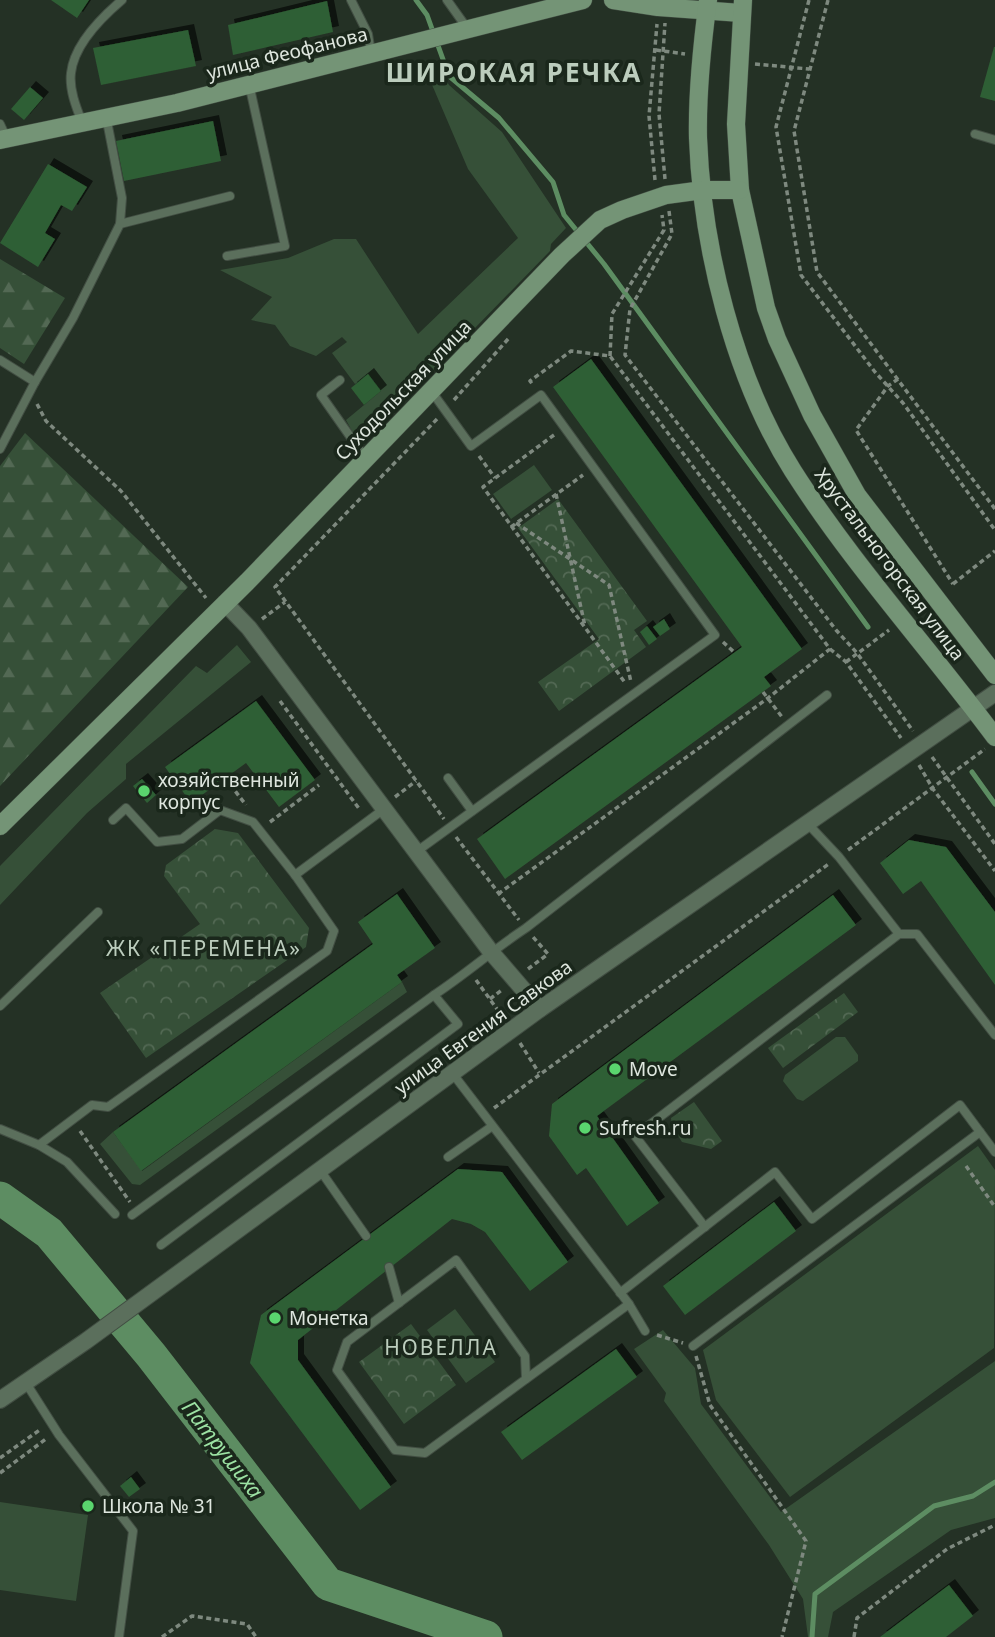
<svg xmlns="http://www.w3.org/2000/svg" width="995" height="1637" font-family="'Noto Sans',sans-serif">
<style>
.green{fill:#365038}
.forest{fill:url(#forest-firs)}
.park{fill:url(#park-crowns)}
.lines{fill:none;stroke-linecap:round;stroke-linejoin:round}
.stream{stroke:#5d8d62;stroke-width:5}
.river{stroke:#5d8d62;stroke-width:33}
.building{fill:#2f5e35;filter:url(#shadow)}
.lane-casing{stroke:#424e43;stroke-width:10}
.street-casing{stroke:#424e43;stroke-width:18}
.secondary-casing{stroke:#424e43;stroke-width:19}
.path{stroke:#7e897f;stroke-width:3.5;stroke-dasharray:5 3.5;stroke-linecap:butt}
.lane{stroke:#5b6f5c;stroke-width:8}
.street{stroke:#5b6f5c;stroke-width:16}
.secondary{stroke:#749476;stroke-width:18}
.poi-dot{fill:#5ad56e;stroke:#1a271b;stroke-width:2.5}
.labels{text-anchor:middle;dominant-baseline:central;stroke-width:7;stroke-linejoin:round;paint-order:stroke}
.street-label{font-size:19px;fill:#dee6de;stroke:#1a271b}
.poi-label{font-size:19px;fill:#dee6de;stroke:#1a271b;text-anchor:start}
.neighbourhood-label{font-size:21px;letter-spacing:2px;fill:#bccdbd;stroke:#1a271b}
.water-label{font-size:21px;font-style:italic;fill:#9ce2a3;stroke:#1a271b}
.district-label{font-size:26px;font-weight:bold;letter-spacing:2px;fill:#bccdbd;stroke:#1a271b}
</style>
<defs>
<pattern id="forest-firs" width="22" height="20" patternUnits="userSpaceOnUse" patternTransform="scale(1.75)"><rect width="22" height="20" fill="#365038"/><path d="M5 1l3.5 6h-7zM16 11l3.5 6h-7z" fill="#536954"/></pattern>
<pattern id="park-crowns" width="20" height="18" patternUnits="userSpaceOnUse" patternTransform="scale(1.75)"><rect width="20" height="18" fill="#365038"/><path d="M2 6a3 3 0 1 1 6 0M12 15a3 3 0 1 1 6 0" fill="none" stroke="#536954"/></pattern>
<filter id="shadow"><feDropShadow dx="6" dy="-6" stdDeviation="0" flood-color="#0009"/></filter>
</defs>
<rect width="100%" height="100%" fill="#243125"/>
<g class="green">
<polygon points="437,63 449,85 502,132 566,228 551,244 550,251 366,440 357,440 346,420 381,391 368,375 355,384 332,353 347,342 342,337 316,356 290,346 275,325 251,320 272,297 220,270 288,258 334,239 356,239 418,334 518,238 468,169 424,66"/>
<polygon points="534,465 552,490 511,519 493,494"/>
<polygon points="237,645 251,662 126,764 126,779 87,813 0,905 0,866 196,666 207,673"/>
<polygon points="402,982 407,992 140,1185 132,1184 100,1144 113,1132 142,1171"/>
<polygon points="836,1037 845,1037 858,1055 858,1061 803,1101 797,1099 783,1081 785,1075"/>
<polygon points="978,1146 995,1170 994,1348 790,1497 716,1400 703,1350"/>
<polygon points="455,1309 495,1362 466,1383 427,1330"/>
<polygon points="663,1330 695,1368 701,1404 781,1512 995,1361 995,1518 951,1530 833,1612 828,1637 808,1637 803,1599 769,1545 664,1401 666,1393 634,1349"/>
<polygon points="0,1502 88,1515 76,1601 0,1590"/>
</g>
<g class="forest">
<polygon points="0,259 65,298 24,364 0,348"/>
<polygon points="25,433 188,587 0,786 0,466"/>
</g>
<g class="park">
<polygon points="558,499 647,621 634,630 646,647 559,711 538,682 599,639 518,528"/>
<polygon points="215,829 238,833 309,928 306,947 146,1058 100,993 200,924 164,876 166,865"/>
<polygon points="844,993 858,1012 783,1068 768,1048"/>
<polygon points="694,1102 722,1141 711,1149 682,1142 672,1126 671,1118"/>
<polygon points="411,1324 456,1385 404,1424 359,1362"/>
</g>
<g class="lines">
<g class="stream">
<polyline points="416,0 427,15 449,76 499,118 553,182 564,215 604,264 868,627"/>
<polyline points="972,772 995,804"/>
<polyline points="812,1637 815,1594 934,1506 973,1496 995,1482"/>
</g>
<polyline class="river" points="0,1198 49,1233 151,1355 328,1584 486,1637"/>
</g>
<g class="building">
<polygon points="51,0 89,0 77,18"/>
<polygon points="327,1 333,32 233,55 228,25"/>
<polygon points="188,30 196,66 101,85 93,48"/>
<polygon points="994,47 995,47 995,101 980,97"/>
<polygon points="30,87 43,98 24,120 11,109"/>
<polygon points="213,121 221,161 124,181 116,141"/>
<polygon points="48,164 87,187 72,211 61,205 45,233 55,239 38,267 0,243"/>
<polygon points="591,359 802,649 764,677 771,686 505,879 477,839 742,647 553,387"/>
<polygon points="368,374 381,391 364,405 351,388"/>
<polygon points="664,619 670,629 660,636 653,627"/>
<polygon points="647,626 657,639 649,645 640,632"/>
<polygon points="256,701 315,780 279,807 246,763 191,803 165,767"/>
<polygon points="142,779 156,795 147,803 133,786"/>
<polygon points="909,840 946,847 995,912 995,985 921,881 903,894 880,863"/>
<polygon points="397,894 435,948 397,975 402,982 141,1171 113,1132 373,944 358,922"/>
<polygon points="833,895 856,925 597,1116 659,1203 627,1226 586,1168 577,1175 549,1136 552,1104"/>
<polygon points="458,1169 502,1172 568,1262 530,1291 485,1232 471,1224 452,1219 298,1340 298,1360 391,1487 360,1510 250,1363 261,1315"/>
<polygon points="774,1202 796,1231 685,1315 663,1286"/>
<polygon points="616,1349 637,1377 522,1460 501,1432"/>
<polygon points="131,1477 140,1489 129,1497 120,1486"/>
<polygon points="949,1585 973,1616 946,1637 880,1637"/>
</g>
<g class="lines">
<g class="lane-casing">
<g id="lane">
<polyline points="351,0 368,34 371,53"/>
<polyline points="447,0 467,28"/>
<polyline points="106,116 122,198 120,224"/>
<path d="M82,122C76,107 69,89 71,73C74,45 102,17 122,0"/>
<polyline points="0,124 7,139"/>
<polyline points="975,134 995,140"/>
<polyline points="227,256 285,246 249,84"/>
<polyline points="0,360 35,382"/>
<polyline points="340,380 321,395 366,459"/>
<polyline points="0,449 35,382 73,318 120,224 230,196"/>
<polyline points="448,778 472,811"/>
<polyline points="808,824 839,857 899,934"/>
<polyline points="416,852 715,635 541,395 471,446 432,392"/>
<polyline points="295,875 384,809"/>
<polyline points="0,1006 98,912"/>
<polyline points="453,1074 629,1304 645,1331"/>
<polyline points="0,1129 39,1145 67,1162 115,1214"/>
<polyline points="39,1145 92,1105 108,1107 327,951 334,931 295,875 253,822 220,810 182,839 157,842 126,808 113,820"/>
<polyline points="448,1157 491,1127"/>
<polyline points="320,1170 366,1236"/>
<path d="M132,1215L434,995C466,974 494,949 526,928L827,695"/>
<polyline points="705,1227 635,1136 899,934 917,934 995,1035"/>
<polyline points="161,1245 458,1024 434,995"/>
<polygon points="456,1260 525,1356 526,1379 425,1453 395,1450 337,1370 347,1342"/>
<polyline points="389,1267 399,1303"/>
<polyline points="620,1293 775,1172 812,1219 960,1105 995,1152"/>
<polyline points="693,1346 980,1132"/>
<polyline points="526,1379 629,1304"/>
<polyline points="26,1383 59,1435 133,1531 119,1637"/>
</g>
</g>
<g class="street-casing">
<g id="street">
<polyline points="225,603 249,628 491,952 540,1009"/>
<polyline points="0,1400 86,1341 540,1009 995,693"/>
</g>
</g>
<g class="secondary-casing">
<g id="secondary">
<polyline points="613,0 658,7 741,13"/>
<path d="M708,0C702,45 697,92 698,138C702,247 734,378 793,471C853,565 929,648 995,737"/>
<polyline points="743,0 736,124 740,190 766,308 777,339 812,415 857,495 995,675"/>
<polyline points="0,140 177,103 583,0"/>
<polyline points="0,826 247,582 562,255 600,220 622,210 666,195 703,190 740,190"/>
</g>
</g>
<g class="path">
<polyline points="809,0 776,127 801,275 875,372 903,403 995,530"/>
<polyline points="828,0 794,131 817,272 995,509"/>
<polyline points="656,50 685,54"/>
<polyline points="755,64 809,69"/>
<polyline points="665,179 659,114 665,23"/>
<polyline points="655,180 649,116 657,24"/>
<polyline points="669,211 672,234 630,309 625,355 836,630 857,653 913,731"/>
<polyline points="610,356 612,314 664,230 662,215"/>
<polyline points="898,379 888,386 856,430 953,584"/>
<polyline points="454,400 509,338"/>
<polyline points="37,404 46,421 121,491 206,598"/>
<polyline points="437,419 275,587 444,819"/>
<polyline points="554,435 483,487 626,684"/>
<polyline points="479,456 495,478"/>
<polyline points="556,494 585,626"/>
<polyline points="516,523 609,585 631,682"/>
<polyline points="511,527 583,475"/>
<polyline points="953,584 995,551"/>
<polyline points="262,619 285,602"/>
<polyline points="723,642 734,652"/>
<polyline points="830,649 846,662 901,738"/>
<polyline points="846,662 889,630"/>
<polyline points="763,692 782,717"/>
<polyline points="280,701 360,810"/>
<polyline points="932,757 995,844"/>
<polyline points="919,765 933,789 995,871"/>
<polyline points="225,778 246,805"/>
<polyline points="395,797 416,781"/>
<polyline points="270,822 319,785"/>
<polyline points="456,837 519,920"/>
<polyline points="848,850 985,749"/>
<polyline points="498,894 768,698 830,649 610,356 571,351 530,381 533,385"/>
<polyline points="528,969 548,954 533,937"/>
<polyline points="476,980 502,1016"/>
<polyline points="490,999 503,989"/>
<polyline points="520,1043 539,1073"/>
<polyline points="494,1108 830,863"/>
<polyline points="80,1131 130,1202"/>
<polyline points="966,1166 995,1207"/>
<polyline points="657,1335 683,1343"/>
<polyline points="696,1356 710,1405 806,1541 782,1637"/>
<polyline points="0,1458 41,1429"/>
<polyline points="0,1473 46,1439"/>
<polyline points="162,1637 192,1616 247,1624 256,1637"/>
<polyline points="854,1637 857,1618 947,1549 995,1525"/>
</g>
<use href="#lane" class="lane"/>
<use href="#street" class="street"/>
<use href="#secondary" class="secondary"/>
</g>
<g class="poi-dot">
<circle cx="144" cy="791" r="7"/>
<circle cx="615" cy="1069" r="7"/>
<circle cx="585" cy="1128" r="7"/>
<circle cx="275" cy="1318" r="7"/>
<circle cx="88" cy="1506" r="7"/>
</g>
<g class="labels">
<g class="street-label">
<text transform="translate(287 53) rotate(-14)">улица Феофанова</text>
<text transform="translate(403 390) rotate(-46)">Суходольская улица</text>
<text transform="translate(890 564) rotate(53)">Хрустальногорская улица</text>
<text transform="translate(483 1027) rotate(-36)">улица Евгения Савкова</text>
</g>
<g class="poi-label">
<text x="158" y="780">хозяйственный<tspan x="158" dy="22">корпус</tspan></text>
<text x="629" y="1069">Move</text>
<text x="599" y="1128">Sufresh.ru</text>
<text x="289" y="1318">Монетка</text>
<text x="102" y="1506">Школа № 31</text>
</g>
<g class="neighbourhood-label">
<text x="204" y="948">ЖК «ПЕРЕМЕНА»</text>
<text x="441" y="1347">НОВЕЛЛА</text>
</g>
<g class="water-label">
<text transform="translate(223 1449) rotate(52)">Патрушиха</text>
</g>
<g class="district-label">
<text x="514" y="72">ШИРОКАЯ РЕЧКА</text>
</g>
</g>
</svg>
